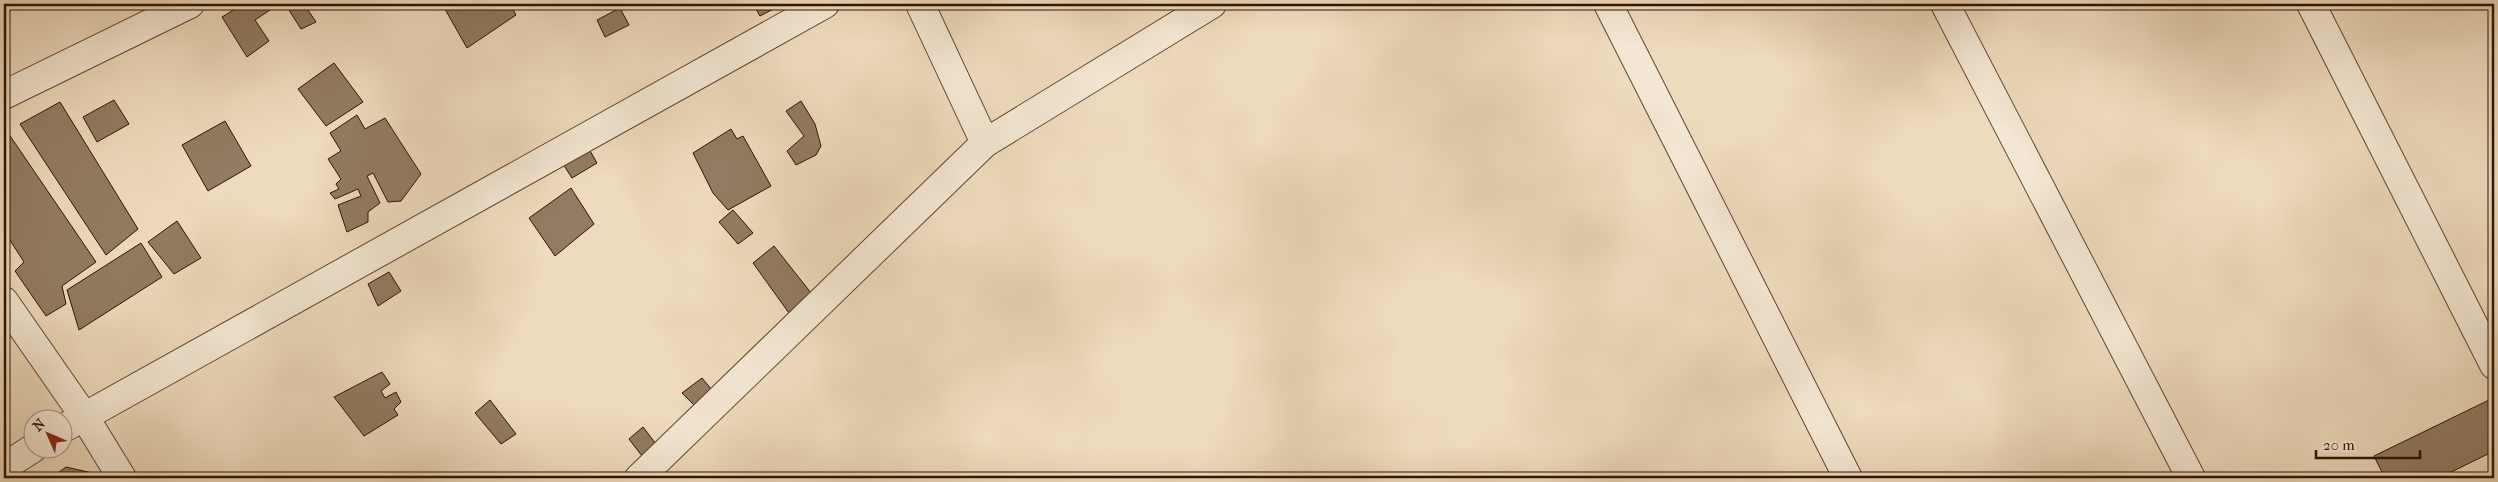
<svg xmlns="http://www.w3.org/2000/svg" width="2498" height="482" font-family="'IM FELL French Canon',serif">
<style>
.building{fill:#927b62;stroke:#2f1400}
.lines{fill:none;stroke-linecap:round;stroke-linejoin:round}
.minor-casing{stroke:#5f462f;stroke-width:30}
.minor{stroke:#f4e7d3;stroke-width:28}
</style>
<rect width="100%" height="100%" fill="#eedabc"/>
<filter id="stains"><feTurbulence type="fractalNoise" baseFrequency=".004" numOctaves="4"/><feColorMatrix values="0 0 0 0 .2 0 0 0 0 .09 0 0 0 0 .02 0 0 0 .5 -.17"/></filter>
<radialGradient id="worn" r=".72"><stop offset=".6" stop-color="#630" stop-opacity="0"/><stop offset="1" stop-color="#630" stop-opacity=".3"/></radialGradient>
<g class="building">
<polygon points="243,4 279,4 255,20 269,41 247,57 222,17"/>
<polygon points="293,4 304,4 316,22 301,29 287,7"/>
<polygon points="442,4 510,4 516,15 467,48"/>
<polygon points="753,4 783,4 760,16"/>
<polygon points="620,8 629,25 605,37 597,20"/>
<polygon points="334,63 363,102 326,126 298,89"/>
<polygon points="114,100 129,124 97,142 83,117"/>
<polygon points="801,101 815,124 821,146 816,155 796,165 787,151 804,136 786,111"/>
<polygon points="60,102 138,229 106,255 20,124"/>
<polygon points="357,115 365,129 385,118 421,174 401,201 388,202 373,173 367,176 380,203 368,212 368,222 347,232 338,205 361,196 358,189 335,199 330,193 339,189 336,184 341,179 328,159 341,151 330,133"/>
<polygon points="225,121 251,166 208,191 182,145"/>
<polygon points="4,127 96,262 62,286 66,304 46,316 15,271 24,262 4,231"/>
<polygon points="731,129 737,139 743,136 771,186 728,210 713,193 693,153"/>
<polygon points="589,149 597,163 572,178 563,164"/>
<polygon points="571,188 594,224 555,256 529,218"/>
<polygon points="733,210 753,233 738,244 719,222"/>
<polygon points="177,221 201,258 174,274 148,242"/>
<polygon points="141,243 162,277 79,330 67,290"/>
<polygon points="774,246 815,298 794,320 753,263"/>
<polygon points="389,272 401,291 378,306 368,284"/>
<polygon points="382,372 390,384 381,391 385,398 396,392 401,402 394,409 398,415 364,436 334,397"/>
<polygon points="702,378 712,390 695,406 682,393"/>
<polygon points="490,400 516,434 501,444 475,413"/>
<polygon points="2489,400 2494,411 2494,451 2439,478 2385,478 2374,456"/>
<polygon points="643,427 656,444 642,456 629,439"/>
<polygon points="66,467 97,474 101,478 51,478"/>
</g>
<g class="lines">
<g class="minor-casing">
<g id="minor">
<polyline points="920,4 985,143"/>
<polyline points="1608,4 1848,478"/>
<polyline points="1945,4 2191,478"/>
<polyline points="2311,4 2494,365"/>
<polyline points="4,95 190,4"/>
<polyline points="4,301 84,416 122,478"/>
<polyline points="62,429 825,4"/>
<polyline points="4,467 32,449"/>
<polyline points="639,478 985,143 1212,4"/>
</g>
</g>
<use href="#minor" class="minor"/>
</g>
<rect width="2498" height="482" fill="none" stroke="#eedabc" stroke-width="20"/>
<rect x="5" y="5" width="2488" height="472" fill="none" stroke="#2f1400" stroke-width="2.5"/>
<rect x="10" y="10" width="2478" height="462" fill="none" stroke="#2f1400"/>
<g transform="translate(48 434) rotate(315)"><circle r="24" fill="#f4e7d3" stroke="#a5937f"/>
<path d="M0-4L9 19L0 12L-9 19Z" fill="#8f2418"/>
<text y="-8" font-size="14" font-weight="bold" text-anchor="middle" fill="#2f1400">N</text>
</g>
<path d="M2316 450v8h104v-8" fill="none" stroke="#2f1400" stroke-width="2.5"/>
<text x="2323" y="450" font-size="15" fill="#2f1400" stroke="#f4e7d3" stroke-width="4" paint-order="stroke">20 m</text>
<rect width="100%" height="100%" filter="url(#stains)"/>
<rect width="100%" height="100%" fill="url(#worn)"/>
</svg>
